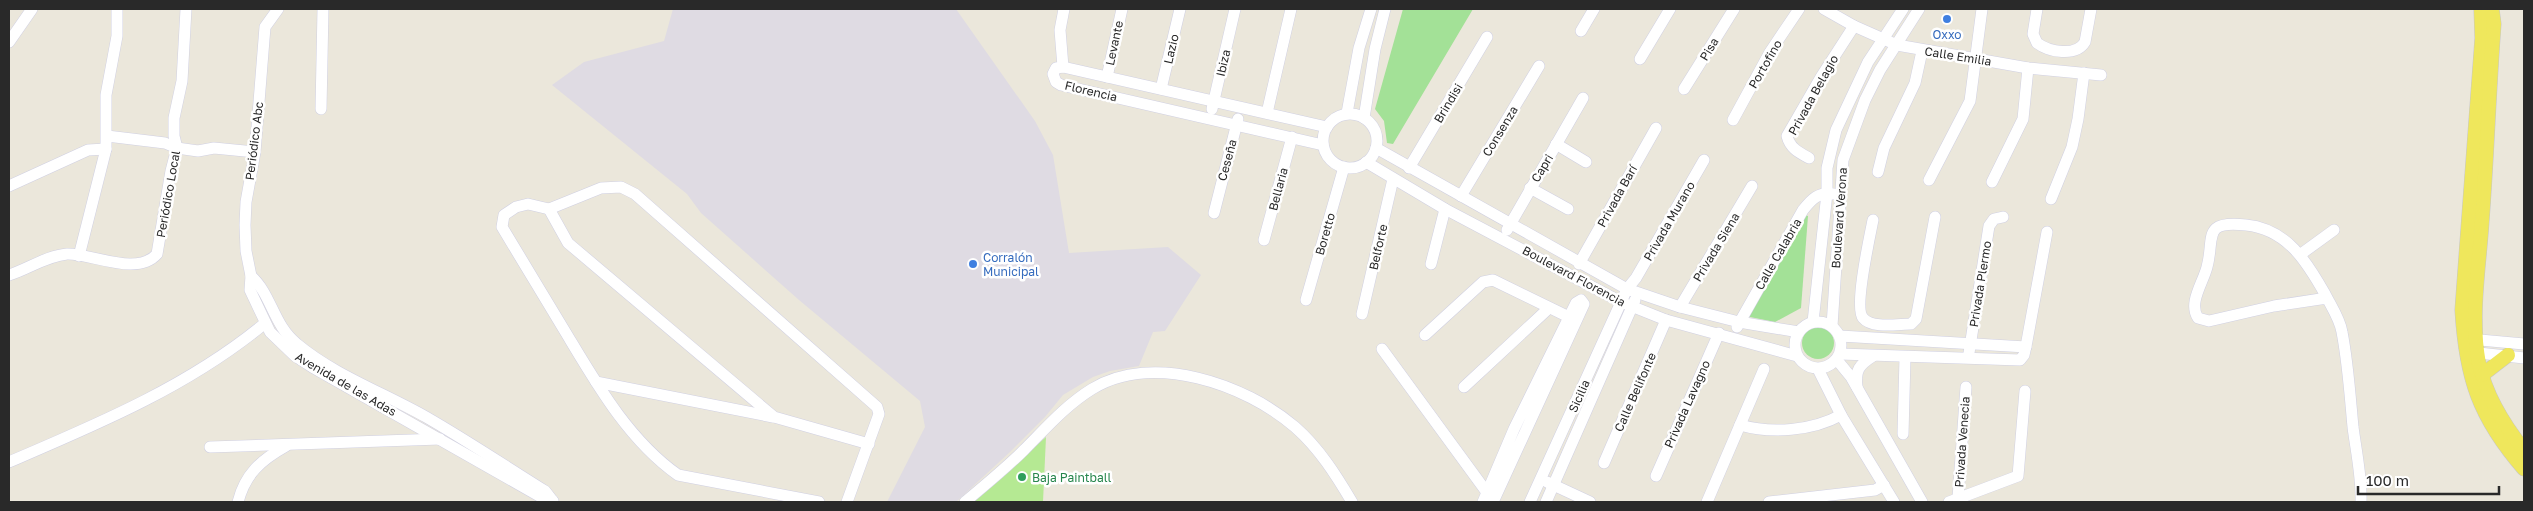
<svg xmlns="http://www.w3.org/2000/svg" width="2533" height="511" font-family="'Golos Text',sans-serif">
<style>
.industrial{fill:#dfdbe3}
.green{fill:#a3e197}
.pitch{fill:#b5e993}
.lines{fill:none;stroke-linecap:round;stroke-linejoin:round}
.minor-casing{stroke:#d0d0e2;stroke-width:12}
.major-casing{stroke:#c7c7c7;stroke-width:15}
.minor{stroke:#fff;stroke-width:11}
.major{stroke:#efe75c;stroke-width:14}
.shop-dot{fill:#3f7fe0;stroke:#fff;stroke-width:2}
.leisure-dot{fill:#2e9e5b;stroke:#fff;stroke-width:2}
.labels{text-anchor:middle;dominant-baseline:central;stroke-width:5;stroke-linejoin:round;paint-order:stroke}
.shop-label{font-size:12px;fill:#366cbe;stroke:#fff}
.street-label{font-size:12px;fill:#292929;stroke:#fff}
.leisure-label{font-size:12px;fill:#27864d;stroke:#fff;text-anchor:start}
</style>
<rect width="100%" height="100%" fill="#ebe7db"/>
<polygon class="industrial" points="673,9 956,9 1035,121 1053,155 1069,253 1168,247 1201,275 1165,331 1153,332 1139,366 1110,371 1093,377 1063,395 1045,417 1010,452 956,502 887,502 925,427 920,401 799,300 701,213 687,194 552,85 584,62 664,41"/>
<g class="green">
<polygon points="1403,9 1473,9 1393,144 1387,143 1384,121 1375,109"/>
<polygon points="1801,214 1808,216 1801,308 1775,322 1745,316"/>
<circle cx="1818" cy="343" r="16"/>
</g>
<polygon class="pitch" points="1046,437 1043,502 971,502"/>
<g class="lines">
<g class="minor-casing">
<g id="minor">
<polyline points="278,9 265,27 255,152 246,202 245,225 246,251 251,276 250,290 270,332 295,356 312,367 541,497 553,501"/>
<polyline points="1824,9 1854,26 1897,45 2028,68 2101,75"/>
<path d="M2037,9L2033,34L2037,43C2049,52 2076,57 2085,42L2091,9"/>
<polyline points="1581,31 1594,9"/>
<polyline points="9,42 32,9"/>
<polyline points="1640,59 1670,9"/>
<polyline points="1063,67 1060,30 1064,9"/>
<polyline points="1107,77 1122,9"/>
<polyline points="1161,89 1180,9"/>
<polyline points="1684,89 1734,9"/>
<polyline points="321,109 323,9"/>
<polyline points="1212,109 1235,9"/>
<polyline points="1267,113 1291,9"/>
<polyline points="1347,113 1359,48 1371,9"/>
<circle cx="1350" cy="141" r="27"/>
<polyline points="1364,118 1375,49 1385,9"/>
<polyline points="1733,120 1770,52 1799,9"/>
<polyline points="107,136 165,143 177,148 198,151 214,148 255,152"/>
<polyline points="1556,144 1586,162"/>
<polyline points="1323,145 1061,85 1056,82 1053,74 1056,68 1063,67 1327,127"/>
<polyline points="1376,148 1627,289 1680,307 1739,322 1799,332"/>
<path d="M1809,158C1798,152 1790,148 1787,136L1821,77L1854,26"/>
<polyline points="1366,162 1445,209 1621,302 1666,320 1797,356"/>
<polyline points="1409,168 1487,37"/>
<polyline points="1878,172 1884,148 1915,83 1922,51"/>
<polyline points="1929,180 1970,101 1982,9"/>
<polyline points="1992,182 2023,119 2028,68"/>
<polyline points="9,186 88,150 106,149"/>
<polyline points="1530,188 1568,209"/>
<polyline points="1461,196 1539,66"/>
<polyline points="2051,199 2072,147 2078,119 2084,73"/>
<polyline points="549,209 568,243 774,417 869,444"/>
<polyline points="1214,213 1238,119"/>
<path d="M1873,220C1870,235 1854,308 1863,318C1872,329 1898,324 1911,324L1916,319L1935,217"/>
<polyline points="1507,230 1583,98"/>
<polyline points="1264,240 1292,137"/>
<polyline points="2301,254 2334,230"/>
<polyline points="79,256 106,149 106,95 117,36 117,9"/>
<polyline points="1431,264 1445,209"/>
<polyline points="1579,264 1656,128"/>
<path d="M9,275C28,269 46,256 67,254C91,253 137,277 157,254L171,171L177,148L174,136V118L182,81L186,9"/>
<path d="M251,276C272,295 273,325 297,344C334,375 384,393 426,417C466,440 505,466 545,491L552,500"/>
<path d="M2327,298L2274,306L2209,321L2198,318C2188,303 2203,283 2207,267C2215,238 2201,220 2246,225C2287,229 2307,262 2325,294C2331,306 2340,319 2342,332C2348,363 2350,395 2353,427C2356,451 2362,478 2361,502"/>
<polyline points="1306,300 1344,167"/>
<polyline points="1680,307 1752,186"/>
<polyline points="1362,314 1393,179"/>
<circle cx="1818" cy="345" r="23"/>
<polyline points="1813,322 1827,193 1827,168 1836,130 1868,62 1903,9"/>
<polyline points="1832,326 1843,160 1865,100 1880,70 1919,9"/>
<path d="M1737,327L1803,210C1811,200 1819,191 1833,194"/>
<polyline points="1425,335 1483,282 1493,280 1575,320"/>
<polyline points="1840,336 2026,347"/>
<polyline points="2469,339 2524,344"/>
<polyline points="1382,349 1491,498"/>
<polyline points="2470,352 2524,358"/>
<polyline points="1969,353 1989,226 1994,219 2003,217"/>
<polyline points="1840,354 2020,360 2024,355 2027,341 2047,232"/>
<polyline points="1837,360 1851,377 1922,502"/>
<polyline points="1818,369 1841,415 1894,502"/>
<polyline points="596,382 773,417"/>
<polyline points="1464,387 1549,308"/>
<path d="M1857,387C1855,370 1859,365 1873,356"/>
<path d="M1740,425C1771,434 1812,431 1841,415"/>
<polyline points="1903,434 1905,358"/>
<polyline points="210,447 440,439"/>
<path d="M9,462C98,424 189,386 264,324"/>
<polyline points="1604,463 1666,320"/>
<polyline points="1656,476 1719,333"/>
<polyline points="1547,482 1590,502"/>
<polyline points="1958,498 1966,387"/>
<path d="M238,502C245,474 261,460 286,446"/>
<path d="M819,502L678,475C630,441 599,388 569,338C547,301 524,264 502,227L504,215L516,207L528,204L549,209L601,188L621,187L635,194L877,407L879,414L847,502"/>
<path d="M965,502C985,485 1006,468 1024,450C1046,428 1066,405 1092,389C1153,352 1245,384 1295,427C1319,448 1336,475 1352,502"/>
<polyline points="1483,502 1514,429 1576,303 1581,300 1584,304 1493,502"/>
<polyline points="1530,502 1627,289 1636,278 1704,160"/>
<polyline points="1546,502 1635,300"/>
<polyline points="1707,502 1764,369"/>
<polyline points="1769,502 1875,490 1884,485"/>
<polyline points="1949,502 2018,476 2025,391"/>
</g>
</g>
<g class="major-casing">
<g id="major">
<path d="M2481,9L2482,38L2462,310C2466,378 2479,417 2524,469"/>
<path d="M2492,9L2494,24C2489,90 2487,155 2482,221C2479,269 2470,316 2479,364C2486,396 2504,425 2524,450"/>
<polyline points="2482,375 2508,355"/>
</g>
</g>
<use href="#minor" class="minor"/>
<use href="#major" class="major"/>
</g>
<g class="shop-dot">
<circle cx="1947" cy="19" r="5"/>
<circle cx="973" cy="264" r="5"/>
</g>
<circle class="leisure-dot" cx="1022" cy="477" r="5"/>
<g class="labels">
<g class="shop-label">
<text x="1947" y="34">Oxxo</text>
<text x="983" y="257" text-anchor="start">Corralón<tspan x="983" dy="14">Municipal</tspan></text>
</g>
<g class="street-label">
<text transform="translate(1114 43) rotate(-78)">Levante</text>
<text transform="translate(1171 49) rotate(-77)">Lazio</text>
<text transform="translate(1709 49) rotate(-59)">Pisa</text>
<text transform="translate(1958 56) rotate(9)">Calle Emilia</text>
<text transform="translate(1223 63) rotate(-77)">Ibiza</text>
<text transform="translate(1765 64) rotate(-60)">Portofino</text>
<text transform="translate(1091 91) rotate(13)">Florencia</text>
<text transform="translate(1813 95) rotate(-61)">Privada Belagio</text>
<text transform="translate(1448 103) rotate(-59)">Brindisi</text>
<text transform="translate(1500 131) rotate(-59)">Consenza</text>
<text transform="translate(254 141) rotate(-83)">Periódico Abc</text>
<text transform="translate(1227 160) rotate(-75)">Ceseña</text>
<text transform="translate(1542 168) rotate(-59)">Capri</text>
<text transform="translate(1278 189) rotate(-75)">Bellaria</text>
<text transform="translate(168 194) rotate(-80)">Periódico Local</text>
<text transform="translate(1617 196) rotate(-61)">Privada Barí</text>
<text transform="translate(1839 218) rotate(-86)">Boulevard Verona</text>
<text transform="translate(1669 221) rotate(-60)">Privada Murano</text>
<text transform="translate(1325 234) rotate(-74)">Boretto</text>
<text transform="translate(1378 247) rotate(-77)">Belforte</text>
<text transform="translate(1716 247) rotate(-59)">Privada Siena</text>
<text transform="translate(1778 254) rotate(-60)">Calle Calabria</text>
<text transform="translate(1574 276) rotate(28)">Boulevard Florencia</text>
<text transform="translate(1980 284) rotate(-81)">Privada Plermo</text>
<text transform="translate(346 384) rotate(30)">Avenida de las Adas</text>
<text transform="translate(1635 392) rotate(-66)">Calle Belifonte</text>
<text transform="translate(1579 396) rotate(-66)">Sicilia</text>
<text transform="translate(1687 404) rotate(-66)">Privada Lavagno</text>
<text transform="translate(1962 442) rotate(-86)">Privada Venecia</text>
</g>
<g class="leisure-label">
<text x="1032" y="477">Baja Paintball</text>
</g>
</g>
<rect width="2533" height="511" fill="none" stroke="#292929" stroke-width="20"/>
<path d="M2358 486v8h141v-8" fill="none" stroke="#292929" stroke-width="2.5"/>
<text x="2366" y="486" font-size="15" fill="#292929" stroke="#ffffff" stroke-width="4" paint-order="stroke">100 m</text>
</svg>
